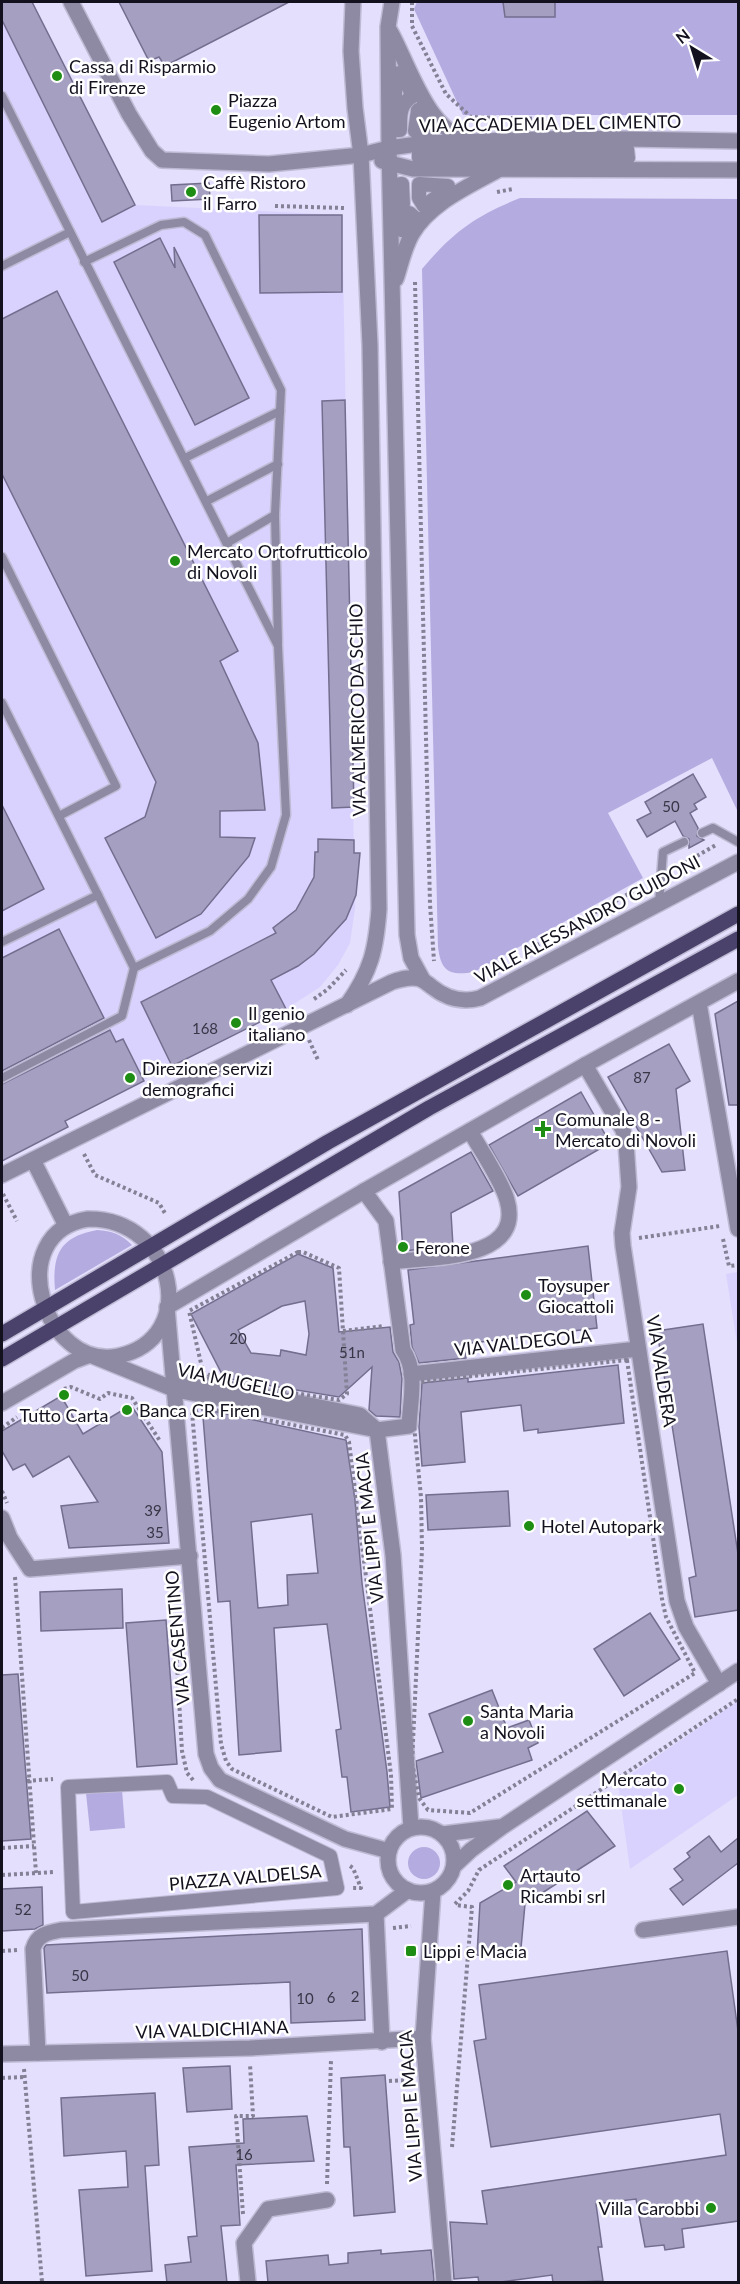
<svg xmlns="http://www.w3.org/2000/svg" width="740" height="2284" font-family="Lato,sans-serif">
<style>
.built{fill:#d9d2fe}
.green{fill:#b4abe0}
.building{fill:#a5a0c2;stroke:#736e8e;stroke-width:1.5;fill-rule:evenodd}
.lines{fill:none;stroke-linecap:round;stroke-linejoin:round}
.service-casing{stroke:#bebad4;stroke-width:11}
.pedestrian-casing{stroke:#bebad4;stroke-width:16}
.minor-casing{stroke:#bebad4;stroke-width:18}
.primary-casing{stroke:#bebad4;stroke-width:18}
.path{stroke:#848096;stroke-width:4;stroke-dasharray:3 3;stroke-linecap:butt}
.service{stroke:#8e8aa3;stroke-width:8}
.pedestrian{stroke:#8e8aa3;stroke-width:14}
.minor{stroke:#8e8aa3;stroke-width:15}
.primary{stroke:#4a426b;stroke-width:15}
.poi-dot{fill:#1d8d14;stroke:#fff;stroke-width:2}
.labels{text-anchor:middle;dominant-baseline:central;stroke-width:5;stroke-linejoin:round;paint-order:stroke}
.number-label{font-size:15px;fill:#383547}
.poi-label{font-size:18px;fill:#14111e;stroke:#fff;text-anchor:start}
.street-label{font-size:18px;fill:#14111e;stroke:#fff}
</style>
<rect width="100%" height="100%" fill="#e3dffc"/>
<g class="built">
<polygon points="2,2 32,2 135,205 342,215 355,908 350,943 338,965 320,987 286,1009 65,1120 68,1127 2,1161"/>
<polygon points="738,1272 738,1349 726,1274"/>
<polygon points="738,1701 738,1795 630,1869 618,1783"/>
</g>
<g class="green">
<polygon points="417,2 738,2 738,115 463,115 414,9"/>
<path d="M520,198L738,199V812L712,758L608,813L643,878L474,972C450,976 441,972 438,947L422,269C453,232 475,216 520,198Z"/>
<path d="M97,1230C112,1231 121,1234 132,1245L55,1290C52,1254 60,1237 97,1230Z"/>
<polygon points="122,1790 125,1828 90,1831 86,1793"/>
<circle cx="424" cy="1863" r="16"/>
</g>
<g class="building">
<polygon points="2,2 32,2 135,205 102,222 2,20"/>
<polygon points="119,2 289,2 165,66 159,57 149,61"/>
<polygon points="503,2 555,2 555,17 505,17"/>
<polygon points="209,183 210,199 172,201 171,185"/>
<polygon points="259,215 342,215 342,292 260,293"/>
<polygon points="160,238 175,268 174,247 249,398 195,425 114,262"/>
<polygon points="57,291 238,651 220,661 258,743 265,810 220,811 220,837 255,838 249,856 201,914 156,938 105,838 145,817 156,782 2,474 2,319"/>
<polygon points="345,400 354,807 332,808 322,401"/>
<polygon points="693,774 706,797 694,804 697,809 690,813 698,828 697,836 704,840 689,848 689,839 683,836 675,821 647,837 637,820 651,813 645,802"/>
<polygon points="2,805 44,889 2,911"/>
<polygon points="318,839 354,840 354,853 360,853 356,895 346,919 314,954 298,966 271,980 286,1009 172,1066 141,1002 276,933 273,928 296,910 314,877 315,852 318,852"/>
<polygon points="59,929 104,1018 2,1071 2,958"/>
<polygon points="738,1001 738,1105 729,1105 715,1014"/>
<polygon points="110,1030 116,1042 123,1039 144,1081 65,1121 68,1127 2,1161 2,1084"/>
<polygon points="669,1044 690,1081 676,1089 685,1170 662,1172 608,1077"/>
<polygon points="581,1092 610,1143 518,1196 489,1145"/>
<polygon points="471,1152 493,1191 451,1213 453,1246 403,1251 399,1192"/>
<polygon points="588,1246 597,1328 464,1344 466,1358 419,1363 412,1347 410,1325 414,1324 408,1270"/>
<path d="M298,1254L333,1268L339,1332L390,1327L393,1352L399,1362L402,1378L400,1417L376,1416L369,1410L372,1367L339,1397L224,1378L191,1314ZM305,1301L309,1334L306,1355L281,1350L280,1356L251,1353L238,1330L282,1306Z"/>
<polygon points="703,1324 738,1554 738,1610 695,1617 689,1578 696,1576 657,1331"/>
<polygon points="618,1365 624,1423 538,1433 538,1429 524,1431 521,1405 461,1412 465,1462 422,1466 419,1427 422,1383 468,1378 468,1382"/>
<polygon points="61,1396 83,1434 131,1405 162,1452 169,1543 69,1548 61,1506 98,1502 69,1456 33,1477 25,1464 13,1470 2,1451 2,1431"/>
<path d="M208,1410L346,1440L355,1500L362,1583L387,1772L390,1807L351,1812L347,1777H342L336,1730L341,1729L327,1624L274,1628L281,1751L239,1755L230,1601L218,1602L203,1417ZM312,1514L318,1573L287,1575L288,1605L258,1608L251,1522Z"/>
<polygon points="508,1491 510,1526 428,1530 426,1495"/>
<polygon points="122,1589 123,1628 41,1631 40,1592"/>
<polygon points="650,1613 680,1659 624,1696 594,1649"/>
<polygon points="166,1620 177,1764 137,1767 126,1623"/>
<polygon points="18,1674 31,1839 2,1841 2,1675"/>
<polygon points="492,1690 507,1728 529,1720 538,1743 528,1748 532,1760 421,1798 416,1761 443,1752 429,1714"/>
<polygon points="587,1811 615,1846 525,1904 520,1959 477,1955 480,1903 516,1882 504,1866"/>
<polygon points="709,1836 721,1852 738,1838 738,1863 683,1905 670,1889 683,1880 674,1869 690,1857 687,1853"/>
<polygon points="42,1887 43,1925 35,1929 2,1931 2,1889"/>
<polygon points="362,1929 365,2020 291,2023 290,1982 47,1993 44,1948 46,1945"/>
<polygon points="727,1951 738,2031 738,2221 682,2229 684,2247 665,2250 664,2245 645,2247 636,2199 596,2204 602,2247 598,2247 603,2281 553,2283 552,2275 494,2283 479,2283 478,2277 454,2279 450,2222 487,2224 482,2191 726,2155 720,2114 491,2147 474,2041 486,2039 479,1985"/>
<polygon points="230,2066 232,2109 187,2112 183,2068"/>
<polygon points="385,2075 395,2212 354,2216 350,2147 344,2147 341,2078"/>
<polygon points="155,2093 159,2165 145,2166 152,2271 86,2276 79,2190 128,2187 126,2151 64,2156 61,2098"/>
<polygon points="307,2116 314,2161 236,2165 240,2225 221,2226 227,2283 167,2283 165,2265 191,2262 188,2237 197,2236 189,2147 244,2143 243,2119"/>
<polygon points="381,2250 381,2254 431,2250 434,2280 432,2283 268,2283 266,2261 328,2255 329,2265 348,2263 348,2253"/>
</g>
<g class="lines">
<g class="service-casing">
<g id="service">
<polyline points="2,96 278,646 286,815 271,867 248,899 210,931 134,968 122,1016 2,1078"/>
<polyline points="84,262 161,225 184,222 205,235 281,390 275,515 278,643"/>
<polyline points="2,266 70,232"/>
<polyline points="185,458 280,411"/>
<polyline points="207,501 278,464"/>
<polyline points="227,543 275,515"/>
<polyline points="2,557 116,786 59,816"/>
<polyline points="2,703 98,895"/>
<polyline points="702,833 713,828 738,842"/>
<polyline points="659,904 663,852 684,842"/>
<polyline points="2,942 98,895 134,968"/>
</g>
</g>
<g class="pedestrian-casing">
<g id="pedestrian">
<path d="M401,73L413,96C399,104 400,116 400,130H395V74Z"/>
<polygon points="418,110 421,111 433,130 430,132 415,131"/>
<polygon points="627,149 628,158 419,158 419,150"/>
<polygon points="402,184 403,204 397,205 396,185"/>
<polygon points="419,184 448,186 448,189 424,206 419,198"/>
<polygon points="409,213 415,218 410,226 402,230 399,227 399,214"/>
<polygon points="167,1782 173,1796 207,1797 330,1856 337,1888 73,1912 68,1787"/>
</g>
</g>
<g class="minor-casing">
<g id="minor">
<polyline points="71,2 129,114 152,151 162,160 269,164 361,155 389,148 425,143 570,138 738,141"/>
<polyline points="392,2 388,27 389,148 407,935 411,958 423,980"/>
<path d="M390,31C408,62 428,133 468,139"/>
<polyline points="382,161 413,169 738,170"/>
<path d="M396,279C401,264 404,248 412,234C430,203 468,187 498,170"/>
<polyline points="699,1003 738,1229"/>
<path d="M347,1005C371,971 376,950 379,909L370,345L361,155L355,108L351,51L353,2"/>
<polyline points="585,1065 623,1130 626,1143 629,1187 622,1233 623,1246 677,1601 686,1627 719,1684"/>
<polyline points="33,1160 66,1226"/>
<path d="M2,1175L392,982C401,979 411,976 420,979C425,981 428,984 432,987C447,999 462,1003 480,998L738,862"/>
<path d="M88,1219C176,1218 201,1339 118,1356C44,1371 1,1233 88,1219Z"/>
<path d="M391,1262C427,1257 525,1262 507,1200C502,1181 480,1149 470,1131"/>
<polyline points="411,1374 638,1349"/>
<polyline points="175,1378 360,1415 377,1430"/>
<path d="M2,1403L74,1361L90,1355L176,1390L377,1430L409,1426C410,1402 418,1371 403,1350L386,1221L364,1191"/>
<polyline points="377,1430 393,1555 411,1828"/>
<polyline points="2,1518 10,1538 30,1569 190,1556"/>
<circle cx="421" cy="1860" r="33"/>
<polyline points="443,1834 499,1827"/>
<polyline points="389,1851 345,1839 220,1780 211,1768 206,1754 167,1307 364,1191 585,1065 738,981"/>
<polyline points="454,1866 471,1850 502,1827 738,1671"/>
<polyline points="433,1891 423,2038 444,2282"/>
<polyline points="376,1914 382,2042"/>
<polyline points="643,1930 738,1917"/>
<path d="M38,2053L33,1949C37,1935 46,1933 61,1930L376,1914L408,1890"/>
<polyline points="2,2054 250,2048 423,2038"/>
<polyline points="248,2282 244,2243 268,2209 327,2200"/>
</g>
</g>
<g class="primary-casing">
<g id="primary">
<polyline points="2,1334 328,1142 738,914"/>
<polyline points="2,1359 429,1108 738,939"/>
</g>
</g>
<g class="path">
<polyline points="412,2 412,26 446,94 471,117 546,119"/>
<polyline points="497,192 513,189"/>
<polyline points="275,206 344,208"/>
<polyline points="415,282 430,904 434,961"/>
<polyline points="676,868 716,845"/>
<polyline points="526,951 648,883"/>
<polyline points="314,999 328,989 346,970"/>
<polyline points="309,1040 318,1060"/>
<polyline points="84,1154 95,1175 159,1203 166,1215"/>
<polyline points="3,1194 17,1221"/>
<polyline points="639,1238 720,1226"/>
<polyline points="723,1239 729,1266 738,1265"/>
<polygon points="298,1252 303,1252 339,1268 347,1394 339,1400 224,1382 203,1372 189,1311"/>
<polyline points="343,1331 384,1326"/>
<polygon points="627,1360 662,1599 666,1617 695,1673 470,1813 428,1810 419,1798 412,1763 422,1549 421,1497 411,1395 414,1385 425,1381"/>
<polyline points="64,1389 71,1387 100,1399 108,1393 132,1398 160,1441"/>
<polygon points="205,1408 345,1435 349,1442 391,1775 392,1809 332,1817 232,1769 226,1761 221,1744 192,1412"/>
<polyline points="2,1428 17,1417"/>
<polyline points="2,1491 7,1503"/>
<polyline points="15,1577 36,1873"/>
<polyline points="175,1630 182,1751 187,1773 194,1781"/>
<polyline points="27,1781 53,1779"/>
<polyline points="2,1848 34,1846"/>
<polyline points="350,1866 353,1868 361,1888 351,1888"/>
<polyline points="2,1875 55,1872"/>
<polyline points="455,1904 468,1891 479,1870 738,1699"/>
<polyline points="393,1928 411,1926"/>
<polyline points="2,1951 17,1950"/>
<polyline points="24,2069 42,2282"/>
<polyline points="2,2078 24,2077"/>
<polyline points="389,2081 410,2080"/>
<polyline points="452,2147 472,1907 455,1905"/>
<polyline points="327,2184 331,2060"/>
<polyline points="243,2214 236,2116 253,2116 250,2064"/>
</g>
<use href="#service" class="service"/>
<use href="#pedestrian" class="pedestrian"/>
<use href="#minor" class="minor"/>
<use href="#primary" class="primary"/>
</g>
<g class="poi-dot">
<circle cx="57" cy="76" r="6"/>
<circle cx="216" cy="110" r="6"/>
<circle cx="191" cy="192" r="6"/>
<circle cx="175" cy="561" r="6"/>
<circle cx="236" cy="1023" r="6"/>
<circle cx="130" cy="1078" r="6"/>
<path d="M540 1120h6v6h6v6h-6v6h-6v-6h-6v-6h6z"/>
<circle cx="403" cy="1247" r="6"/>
<circle cx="526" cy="1295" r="6"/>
<circle cx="64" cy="1395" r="6"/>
<circle cx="127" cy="1410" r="6"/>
<circle cx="529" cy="1526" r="6"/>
<circle cx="468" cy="1721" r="6"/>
<circle cx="679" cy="1789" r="6"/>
<circle cx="508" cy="1885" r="6"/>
<rect x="405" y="1945" width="12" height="12" rx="3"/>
<circle cx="711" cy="2208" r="6"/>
</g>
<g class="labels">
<g class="number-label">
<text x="671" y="806">50</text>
<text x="205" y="1028">168</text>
<text x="642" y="1077">87</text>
<text x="238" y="1338">20</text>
<text x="352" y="1352">51n</text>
<text x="153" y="1510">39</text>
<text x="155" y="1532">35</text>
<text x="23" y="1909">52</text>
<text x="80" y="1975">50</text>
<text x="355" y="1996">2</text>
<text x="331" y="1997">6</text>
<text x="305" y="1998">10</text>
<text x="244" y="2154">16</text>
</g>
<g class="poi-label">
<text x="69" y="66">Cassa di Risparmio<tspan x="69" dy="21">di Firenze</tspan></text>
<text x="228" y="100">Piazza<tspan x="228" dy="21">Eugenio Artom</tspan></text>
<text x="203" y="182">Caffè Ristoro<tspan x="203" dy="21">il Farro</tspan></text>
<text x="187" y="551">Mercato Ortofrutticolo<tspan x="187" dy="21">di Novoli</tspan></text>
<text x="248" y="1013">Il genio<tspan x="248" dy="21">italiano</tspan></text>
<text x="142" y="1068">Direzione servizi<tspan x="142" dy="21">demografici</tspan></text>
<text x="555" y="1119">Comunale 8 -<tspan x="555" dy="21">Mercato di Novoli</tspan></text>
<text x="415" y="1247">Ferone</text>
<text x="538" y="1285">Toysuper<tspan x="538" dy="21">Giocattoli</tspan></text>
<text x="139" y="1410">Banca CR Firen</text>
<text x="64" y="1415" text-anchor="middle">Tutto Carta</text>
<text x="541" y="1526">Hotel Autopark</text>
<text x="480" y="1711">Santa Maria<tspan x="480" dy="21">a Novoli</tspan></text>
<text x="667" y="1779" text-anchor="end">Mercato<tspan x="667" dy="21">settimanale</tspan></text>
<text x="520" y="1875">Artauto<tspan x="520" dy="21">Ricambi srl</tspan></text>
<text x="423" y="1951">Lippi e Macia</text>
<text x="699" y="2208" text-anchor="end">Villa Carobbi</text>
</g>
<g class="street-label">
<text transform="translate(550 123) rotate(-1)">VIA ACCADEMIA DEL CIMENTO</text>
<text transform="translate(357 710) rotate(-91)">VIA ALMERICO DA SCHIO</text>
<text transform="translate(587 919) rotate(-28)">VIALE ALESSANDRO GUIDONI</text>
<text transform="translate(523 1342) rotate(-6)">VIA VALDEGOLA</text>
<text transform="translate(662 1371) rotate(81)">VIA VALDERA</text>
<text transform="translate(236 1381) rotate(12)">VIA MUGELLO</text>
<text transform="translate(369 1528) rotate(-96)">VIA LIPPI E MACIA</text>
<text transform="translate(177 1638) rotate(-95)">VIA CASENTINO</text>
<text transform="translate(245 1877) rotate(-5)">PIAZZA VALDELSA</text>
<text transform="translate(212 2029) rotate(-2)">VIA VALDICHIANA</text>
<text transform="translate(410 2106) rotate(-94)">VIA LIPPI E MACIA</text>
</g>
</g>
<rect width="740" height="2284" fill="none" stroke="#14111e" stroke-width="6"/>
<g transform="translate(692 48) rotate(322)" stroke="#ffffff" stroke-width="4.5" paint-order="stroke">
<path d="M0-4.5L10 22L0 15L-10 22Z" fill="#14111e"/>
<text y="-9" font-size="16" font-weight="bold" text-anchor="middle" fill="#14111e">N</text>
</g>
</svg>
